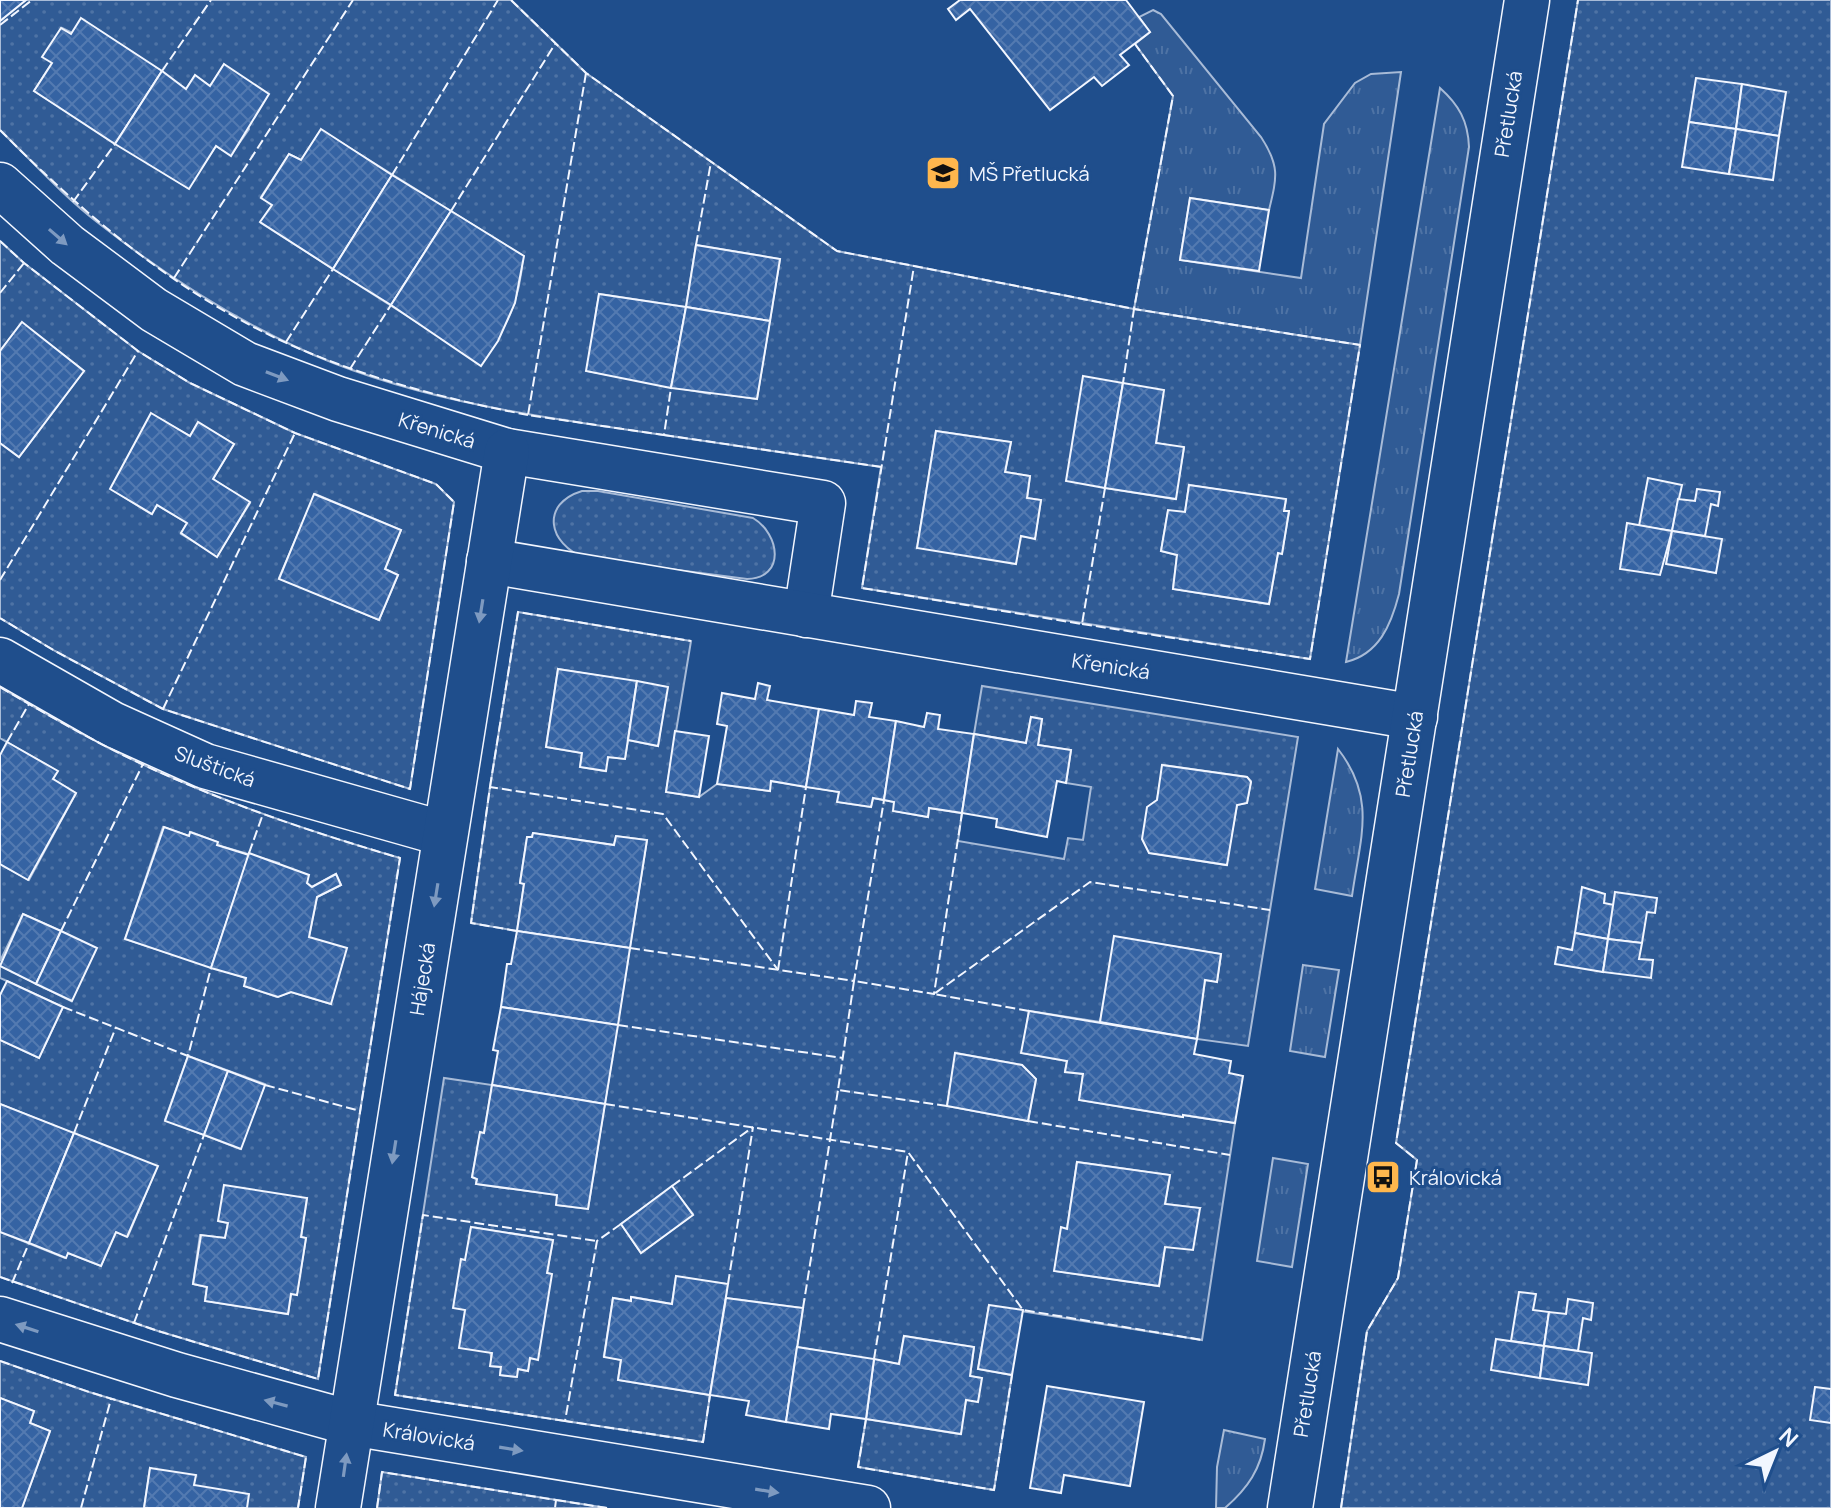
<svg xmlns="http://www.w3.org/2000/svg" width="1831" height="1508" font-family="Manrope,sans-serif">
<style>
.grass{fill:url(#grass-tufts);stroke:#a8bbd7;stroke-width:2}
.park{fill:url(#park-dots);stroke:#a8bbd7;stroke-width:2;fill-rule:evenodd}
.building{fill:url(#building-cross-hatch);stroke:#f2f6ff;stroke-width:2}
.lines{fill:none;stroke-linecap:round;stroke-linejoin:round}
.street-casing{stroke:#f2f6ff;stroke-width:47}
.secondary-casing{stroke:#f2f6ff;stroke-width:47}
.street{stroke:#1f4e8c;stroke-width:44}
.secondary{stroke:#1f4e8c;stroke-width:44}
.fence{stroke:#f2f6ff;stroke-width:2;stroke-dasharray:10 4;stroke-linecap:butt}
.oneway{fill:#7e9ac0}
.labels{text-anchor:middle;dominant-baseline:central;stroke-width:6;stroke-linejoin:round;paint-order:stroke}
.street-label{font-size:20px;fill:#f2f6ff;stroke:#1f4e8c}
.poi-label{font-size:20px;fill:#f2f6ff;stroke:#1f4e8c;text-anchor:start}
</style>
<defs>
<pattern id="grass-tufts" width="24" height="20" patternUnits="userSpaceOnUse" patternTransform="scale(2)"><rect width="24" height="20" fill="#305b95"/><path d="M3 7l-1-3M5 7V3M7 7l1-3M15 17l-1-3M17 17v-4M19 17l1-3" fill="none" stroke="#4e73a5"/></pattern>
<pattern id="park-dots" width="8" height="8" patternUnits="userSpaceOnUse" patternTransform="scale(2)"><rect width="8" height="8" fill="#305b95"/><path d="M2 2h.1M6 6h.1" fill="none" stroke="#4e73a5" stroke-width="1.8" stroke-linecap="round"/></pattern>
<pattern id="building-cross-hatch" width="8" height="8" patternUnits="userSpaceOnUse" patternTransform="scale(2)"><rect width="8" height="8" fill="#3563a3"/><path d="M0 0l8 8M0 8l8-8" fill="none" stroke="#537ab1"/></pattern>
</defs>
<rect width="100%" height="100%" fill="#1f4e8c"/>
<g class="grass">
<path d="M1153,10L1161,14L1261,137C1280,166 1277,177 1269,210L1190,198L1180,260L1301,278L1324,124L1355,83L1371,74L1401,72L1360,345L1134,309L1173,96L1135,44L1150,32L1139,17Z"/>
<path d="M1440,88C1459,105 1468,121 1469,147L1399,594C1391,625 1379,654 1346,662Z"/>
<path d="M1338,749C1377,799 1360,838 1352,896L1315,889Z"/>
<polygon points="1303,965 1339,970 1325,1057 1290,1051"/>
<polygon points="1273,1158 1308,1164 1292,1267 1257,1261"/>
<path d="M1224,1430L1265,1439C1261,1469 1248,1488 1225,1508H1216L1217,1467Z"/>
</g>
<g class="park">
<path d="M26,0H511L586,73L837,251L1134,309L1360,345L1310,659L862,588L881,467C799,455 717,443 636,431C520,414 403,397 296,347C225,314 158,270 97,222C62,195 32,161 0,130V21ZM62,28L186,89L195,76L210,86L224,65L249,129L231,155L216,146L188,188L34,91L52,63ZM321,130L523,256C520,299 508,330 478,361L261,223L272,205L261,197L289,154L301,160ZM696,245L780,259L757,399L711,392L710,394L587,371L599,294L686,307ZM1163,390L1156,443L1184,448L1175,499L1105,488ZM936,431L1011,442L1005,472L1030,476L1027,498L1041,500L1035,538L1021,536L917,548ZM1189,485L1286,500L1284,511L1289,512L1282,553H1278L1269,604L1173,589L1177,555L1161,551L1168,511L1185,512Z"/>
<polygon points="1578,0 1831,0 1831,1508 1341,1508 1367,1331 1398,1278 1417,1160 1396,1143"/>
<path d="M0,241L24,263L138,351L190,383L295,433L436,484L454,502L410,789L163,709L55,651L0,618V443L19,457L84,371L22,323L0,351ZM151,414L190,436L198,423L234,444L213,479L250,503L217,556L181,534L187,523L157,505L151,514L111,489ZM315,494L401,530L385,569L398,575L379,620L279,578Z"/>
<path d="M582,491H598L753,518C780,534 786,578 747,579L585,558C548,544 540,504 582,491Z"/>
<path d="M518,612L691,641L666,792L699,797L717,784L769,791L771,781L839,792L838,802L871,807L873,798L894,802V811L928,817L929,808L962,813L958,841L1064,859L1068,838L1083,840L1091,787L1066,783L1071,750L1038,745L1042,719L1031,717L1026,743L974,734L982,686L1298,737L1248,1046L1197,1039L1205,980L1217,981L1221,954L1115,937L1100,1022L1029,1011L1022,1053L1067,1061L1065,1071L1083,1074L1080,1100L1182,1117L1183,1115L1235,1123L1202,1340L989,1306L978,1369L1012,1375L994,1490L858,1467L866,1419L960,1434L966,1400L981,1378L970,1376L974,1347L904,1336L899,1364L797,1347L803,1308L726,1298L727,1284L676,1277L672,1304L632,1297L631,1301L613,1298L604,1356L621,1360L618,1380L710,1395L703,1442L395,1395L444,1078L492,1085L484,1133H480L472,1177L477,1179L476,1184L557,1195V1205L588,1209L647,840L616,836L614,845L533,833L532,837L527,838L520,882L524,884L517,931L471,923L490,787ZM558,669L667,687L658,746L628,740L625,759L608,757L605,771L580,767L582,753L546,747ZM1163,765L1247,777L1251,781L1247,803L1237,805L1226,865L1150,853L1147,808L1157,800ZM956,1053L1022,1065L1036,1079L1028,1121L947,1106ZM1077,1162L1170,1175L1165,1204L1200,1208L1165,1247L1159,1286L1055,1271L1062,1228L1067,1229ZM672,1187L693,1214L641,1253L621,1224ZM471,1227L553,1240L547,1273L551,1274L537,1359L530,1358L528,1371L518,1369L516,1377L500,1375L501,1367L491,1366C494,1338 472,1332 465,1310C460,1292 468,1246 471,1227Z"/>
<path d="M0,687C58,721 117,755 180,781C251,812 325,836 400,858L318,1379L158,1331L0,1277V1232L65,1258L68,1253L101,1266L116,1232L128,1236L157,1167L0,1104V1040L39,1058L63,1007L0,978V966L71,1001L61,931L23,914L0,961V864L29,880L76,793L53,779L57,771L0,738ZM163,827L189,836L191,832L217,842V845L279,863V865L312,887L336,874L341,885L317,897L309,937L331,1004L291,992L277,997L245,986L246,978L125,939ZM188,1056L265,1084L240,1149L165,1120ZM307,1198L301,1237L306,1238L297,1294H291L288,1314L205,1301L207,1287L193,1284L200,1235L225,1238L228,1223L218,1221Z"/>
<polygon points="0,1361 89,1392 306,1457 298,1508 247,1508 150,1468 144,1508 22,1508 50,1431 30,1423 34,1411 0,1398"/>
<polygon points="382,1472 607,1508 377,1508"/>
</g>
<g class="building">
<polygon points="0,0 26,0 0,21"/>
<polygon points="960,0 1126,0 1150,32 1120,55 1129,65 1102,86 1094,77 1050,110 970,9 956,20 948,9"/>
<polygon points="81,18 162,71 115,144 34,91 52,63 42,57 61,28 71,34"/>
<polygon points="224,64 269,94 231,156 216,146 189,189 115,144 162,71 186,89 195,75 210,86"/>
<polygon points="1696,78 1742,84 1736,129 1689,122"/>
<polygon points="1742,84 1786,92 1779,136 1736,129"/>
<polygon points="1689,122 1736,129 1729,174 1682,167"/>
<polygon points="321,129 392,175 333,269 260,222 272,205 261,198 289,154 301,160"/>
<polygon points="1736,129 1779,136 1773,180 1729,174"/>
<polygon points="392,175 451,211 391,305 333,269"/>
<polygon points="1190,198 1269,210 1259,271 1180,260"/>
<polygon points="451,211 524,256 515,303 498,341 481,366 391,305"/>
<polygon points="696,245 780,259 770,321 686,307"/>
<polygon points="599,294 686,307 671,388 586,371"/>
<polygon points="686,307 770,321 757,399 671,388"/>
<polygon points="22,322 84,371 19,457 0,443 0,351"/>
<polygon points="1083,376 1123,383 1105,488 1066,481"/>
<polygon points="1123,383 1164,390 1156,443 1184,447 1176,499 1105,488"/>
<polygon points="151,413 190,436 198,422 234,444 213,479 250,502 217,557 181,533 187,523 157,505 152,514 110,489"/>
<polygon points="936,431 1011,442 1005,472 1030,476 1027,498 1041,500 1035,539 1021,536 1016,564 917,548"/>
<polygon points="1648,478 1682,485 1672,531 1639,526"/>
<polygon points="1189,485 1286,499 1284,511 1289,511 1282,554 1278,553 1269,604 1173,589 1177,555 1161,551 1168,510 1185,512"/>
<polygon points="1697,489 1720,492 1718,506 1711,504 1705,536 1672,531 1678,499 1695,501"/>
<polygon points="314,494 401,530 385,569 398,575 379,620 279,579"/>
<polygon points="1627,523 1672,531 1660,575 1620,569"/>
<polygon points="1672,531 1722,539 1716,573 1666,564"/>
<polygon points="558,669 637,681 625,759 608,757 606,771 580,767 582,753 546,747"/>
<polygon points="637,681 668,687 658,746 628,740"/>
<polygon points="758,683 770,686 767,700 819,709 806,787 771,781 770,791 717,784 727,726 717,724 722,693 755,699"/>
<polygon points="856,701 872,703 869,717 896,721 884,800 873,798 871,807 837,802 839,792 806,787 819,709 854,715"/>
<polygon points="927,713 940,715 938,729 974,734 962,813 929,808 928,817 893,811 894,802 884,800 896,721 924,727"/>
<polygon points="1031,717 1042,719 1038,745 1071,750 1066,783 1057,781 1047,837 996,827 997,819 962,813 974,734 1026,743"/>
<polygon points="675,731 709,736 699,797 666,792"/>
<polygon points="7,742 58,771 53,779 76,793 28,880 0,864 0,755"/>
<polygon points="1162,765 1247,777 1251,782 1247,803 1237,805 1227,865 1149,853 1142,839 1147,807 1157,800"/>
<polygon points="164,827 189,836 190,832 218,842 217,845 249,855 211,968 125,939"/>
<polygon points="533,833 614,845 616,836 647,840 630,948 517,931 524,884 520,883 527,837 532,837"/>
<polygon points="249,853 309,875 307,883 312,887 336,874 341,885 317,897 309,937 347,948 331,1004 291,992 278,997 244,986 246,978 211,968"/>
<polygon points="1582,887 1605,894 1604,903 1614,905 1608,939 1575,933"/>
<polygon points="1615,892 1657,898 1655,913 1647,912 1642,943 1608,939"/>
<polygon points="23,914 61,931 36,984 0,966"/>
<polygon points="61,931 97,948 72,1001 36,984"/>
<polygon points="517,931 630,948 618,1025 501,1007 507,964 511,964"/>
<polygon points="1575,933 1608,939 1603,972 1555,964 1558,947 1572,950"/>
<polygon points="1114,936 1221,954 1217,982 1205,980 1197,1039 1100,1022"/>
<polygon points="1608,939 1642,943 1639,959 1653,960 1651,978 1603,972"/>
<polygon points="7,981 63,1007 39,1058 0,1040 0,995"/>
<polygon points="501,1007 618,1025 605,1104 492,1085 498,1051 493,1050"/>
<polygon points="1029,1011 1197,1039 1194,1054 1231,1061 1229,1073 1243,1076 1235,1123 1183,1115 1183,1117 1079,1100 1083,1074 1065,1072 1067,1061 1021,1053"/>
<polygon points="955,1053 1022,1065 1036,1079 1028,1121 947,1106"/>
<polygon points="188,1056 228,1071 204,1135 165,1121"/>
<polygon points="228,1071 265,1085 241,1149 204,1135"/>
<polygon points="492,1085 605,1104 588,1209 556,1205 557,1195 476,1184 477,1179 472,1177 480,1132 484,1133"/>
<polygon points="0,1104 74,1133 29,1243 0,1232"/>
<polygon points="74,1133 158,1166 127,1237 116,1232 101,1266 68,1253 66,1258 29,1243"/>
<polygon points="1077,1162 1170,1175 1165,1204 1200,1208 1193,1250 1165,1247 1159,1286 1054,1271 1061,1227 1067,1229"/>
<polygon points="224,1185 307,1198 301,1237 306,1238 297,1295 291,1294 288,1314 205,1301 207,1287 193,1284 201,1235 225,1238 228,1223 218,1221"/>
<polygon points="672,1186 693,1215 641,1253 621,1224"/>
<polygon points="471,1227 553,1240 547,1273 552,1274 538,1360 530,1358 528,1371 518,1369 517,1377 500,1375 501,1367 490,1366 492,1353 459,1348 465,1310 453,1308 461,1259 465,1260"/>
<polygon points="676,1276 728,1284 710,1395 618,1380 621,1360 604,1357 613,1298 631,1301 631,1297 672,1304"/>
<polygon points="1519,1292 1536,1294 1533,1310 1549,1312 1544,1346 1511,1341"/>
<polygon points="726,1298 803,1308 786,1422 746,1415 749,1401 710,1395"/>
<polygon points="1568,1299 1593,1303 1591,1320 1583,1318 1578,1351 1544,1346 1549,1312 1566,1314"/>
<polygon points="989,1305 1023,1310 1012,1375 978,1369"/>
<polygon points="904,1336 974,1347 970,1376 982,1378 978,1402 966,1400 961,1434 866,1419 874,1359 899,1364"/>
<polygon points="1496,1339 1544,1346 1540,1378 1491,1370"/>
<polygon points="1544,1346 1592,1353 1588,1385 1540,1378"/>
<polygon points="797,1347 874,1359 866,1419 831,1414 829,1429 786,1422"/>
<polygon points="1047,1386 1144,1402 1130,1486 1064,1475 1061,1493 1030,1488"/>
<polygon points="1815,1387 1831,1389 1831,1423 1810,1420"/>
<polygon points="0,1398 34,1411 30,1423 50,1431 22,1508 0,1508"/>
<polygon points="150,1468 196,1475 194,1485 249,1494 247,1508 144,1508"/>
</g>
<g class="lines">
<g class="street-casing">
<g id="street">
<polyline points="0,185 67,245 154,310 245,364 338,399 507,451 823,503 806,615"/>
<polyline points="489,561 1415,717"/>
<polyline points="0,660 112,724 205,766 445,834"/>
<polyline points="0,1319 177,1375 351,1423 868,1508"/>
<polyline points="338,1508 507,451"/>
</g>
</g>
<g class="secondary-casing">
<polyline id="secondary" points="1290,1508 1527,0"/>
</g>
<use href="#street" class="street"/>
<use href="#secondary" class="secondary"/>
<g class="fence">
<polyline points="511,0 586,73 837,251 914,266"/>
<polyline points="0,25 32,0"/>
<polyline points="162,71 211,0"/>
<polyline points="586,73 528,415 664,435 671,388"/>
<path d="M0,130C87,218 185,300 300,349C373,380 450,400 528,415"/>
<polyline points="392,175 498,0"/>
<polyline points="73,202 115,144"/>
<polyline points="451,211 555,44"/>
<polyline points="0,241 24,263 138,351 190,383 295,433 436,484 454,502 410,789 163,709 55,651 0,618"/>
<polyline points="696,245 711,162"/>
<polyline points="174,278 353,0"/>
<polyline points="0,293 24,263"/>
<polyline points="286,342 333,269"/>
<polyline points="350,369 391,305"/>
<polyline points="664,435 882,467"/>
<polyline points="1105,488 1082,624 862,588 914,266 1134,309 1123,383"/>
<polyline points="0,580 138,351"/>
<polyline points="1082,624 1310,659 1360,345 1134,309 1173,96 1135,44"/>
<path d="M0,687C58,721 117,755 180,781C251,812 325,836 400,858L318,1379L158,1331L0,1277"/>
<polyline points="163,709 295,433"/>
<polyline points="7,742 29,704"/>
<polyline points="490,787 518,612 691,641"/>
<polyline points="249,853 263,814"/>
<polyline points="61,931 143,764"/>
<polyline points="517,931 471,923 490,787 663,814 778,970"/>
<polyline points="630,948 854,981 884,800"/>
<polyline points="778,970 806,787"/>
<polyline points="63,1007 188,1056 211,968"/>
<polyline points="1029,1011 934,994 1090,882 1270,910"/>
<polyline points="618,1025 843,1058"/>
<polyline points="265,1085 360,1111"/>
<polyline points="605,1104 908,1152 1023,1310 1202,1340"/>
<polyline points="947,1106 838,1090 854,981 934,994 962,813"/>
<polyline points="1028,1121 1230,1155"/>
<polyline points="74,1133 116,1027"/>
<polyline points="672,1186 753,1127"/>
<polyline points="621,1224 597,1241 565,1421 703,1442 710,1395"/>
<polyline points="12,1283 29,1243"/>
<polyline points="728,1284 753,1127"/>
<polyline points="803,1308 838,1090"/>
<polyline points="134,1323 204,1135"/>
<polyline points="874,1359 908,1152"/>
<polyline points="0,1361 89,1392 306,1457 298,1508"/>
<polyline points="866,1419 858,1467 994,1490 1012,1375"/>
<polyline points="565,1421 395,1395 423,1215 597,1241"/>
<polyline points="556,1500 607,1508"/>
<polyline points="81,1508 111,1399"/>
<polyline points="377,1508 382,1472 556,1500 555,1508"/>
<polyline points="1341,1508 1367,1331 1398,1278 1417,1160 1396,1143 1578,0"/>
</g>
</g>
<defs><path id="oneway-solid" d="M-6-.8H1V-3.2L6.5 0L1 3.2V.8H-6Z" transform="scale(2)"/></defs>
<g class="oneway">
<use href="#oneway-solid" transform="translate(58 237) rotate(41)"/>
<use href="#oneway-solid" transform="translate(277 376) rotate(21)"/>
<use href="#oneway-solid" transform="translate(481 611) rotate(99)"/>
<use href="#oneway-solid" transform="translate(436 895) rotate(99)"/>
<use href="#oneway-solid" transform="translate(394 1152) rotate(99)"/>
<use href="#oneway-solid" transform="translate(27 1328) rotate(-162)"/>
<use href="#oneway-solid" transform="translate(276 1403) rotate(-165)"/>
<use href="#oneway-solid" transform="translate(511 1449) rotate(9)"/>
<use href="#oneway-solid" transform="translate(345 1465) rotate(-82)"/>
<use href="#oneway-solid" transform="translate(767 1491) rotate(9)"/>
</g>
<defs>
<g id="school-square" transform="scale(1.8)"><rect x="-9" y="-9" width="18" height="18" rx="4" fill="#ffb74d" stroke="#1f4e8c"/><path d="M0-5L7-2L0 1L-7-2ZM-4 1L0 2.5L4 1V4Q0 6-4 4Z" fill="#111"/></g>
<g id="bus-square" transform="scale(1.8)"><rect x="-9" y="-9" width="18" height="18" rx="4" fill="#ffb74d" stroke="#1f4e8c"/><path d="M-5-6H5V4H4V6H2V4H-2V6H-4V4H-5ZM-3.5-4V0h7V-4ZM-3.5 1.2v1.5H-2V1.2ZM2 1.2v1.5H3.5V1.2Z" fill="#111"/></g>
</defs>
<g fill-rule="evenodd">
<use href="#school-square" x="943" y="173"/>
<use href="#bus-square" x="1383" y="1177"/>
</g>
<g class="labels">
<g class="street-label">
<text transform="translate(1508 114) rotate(-81)">Přetlucká</text>
<text transform="translate(437 430) rotate(17)">Křenická</text>
<text transform="translate(1111 666) rotate(9)">Křenická</text>
<text transform="translate(1409 754) rotate(-81)">Přetlucká</text>
<text transform="translate(215 766) rotate(20)">Sluštická</text>
<text transform="translate(422 979) rotate(-81)">Hájecká</text>
<text transform="translate(1307 1394) rotate(-81)">Přetlucká</text>
<text transform="translate(429 1436) rotate(9)">Královická</text>
</g>
<g class="poi-label">
<text x="969" y="173">MŠ Přetlucká</text>
<text x="1409" y="1177">Královická</text>
</g>
</g>
<g transform="translate(1775 1452) rotate(43)" stroke="#1f4e8c" stroke-width="6" paint-order="stroke">
<path d="M0-6L14 30L0 20L-14 30Z" fill="#f2f6ff"/>
<text y="-12" font-size="22" font-weight="bold" text-anchor="middle" fill="#f2f6ff">N</text>
</g>
</svg>
